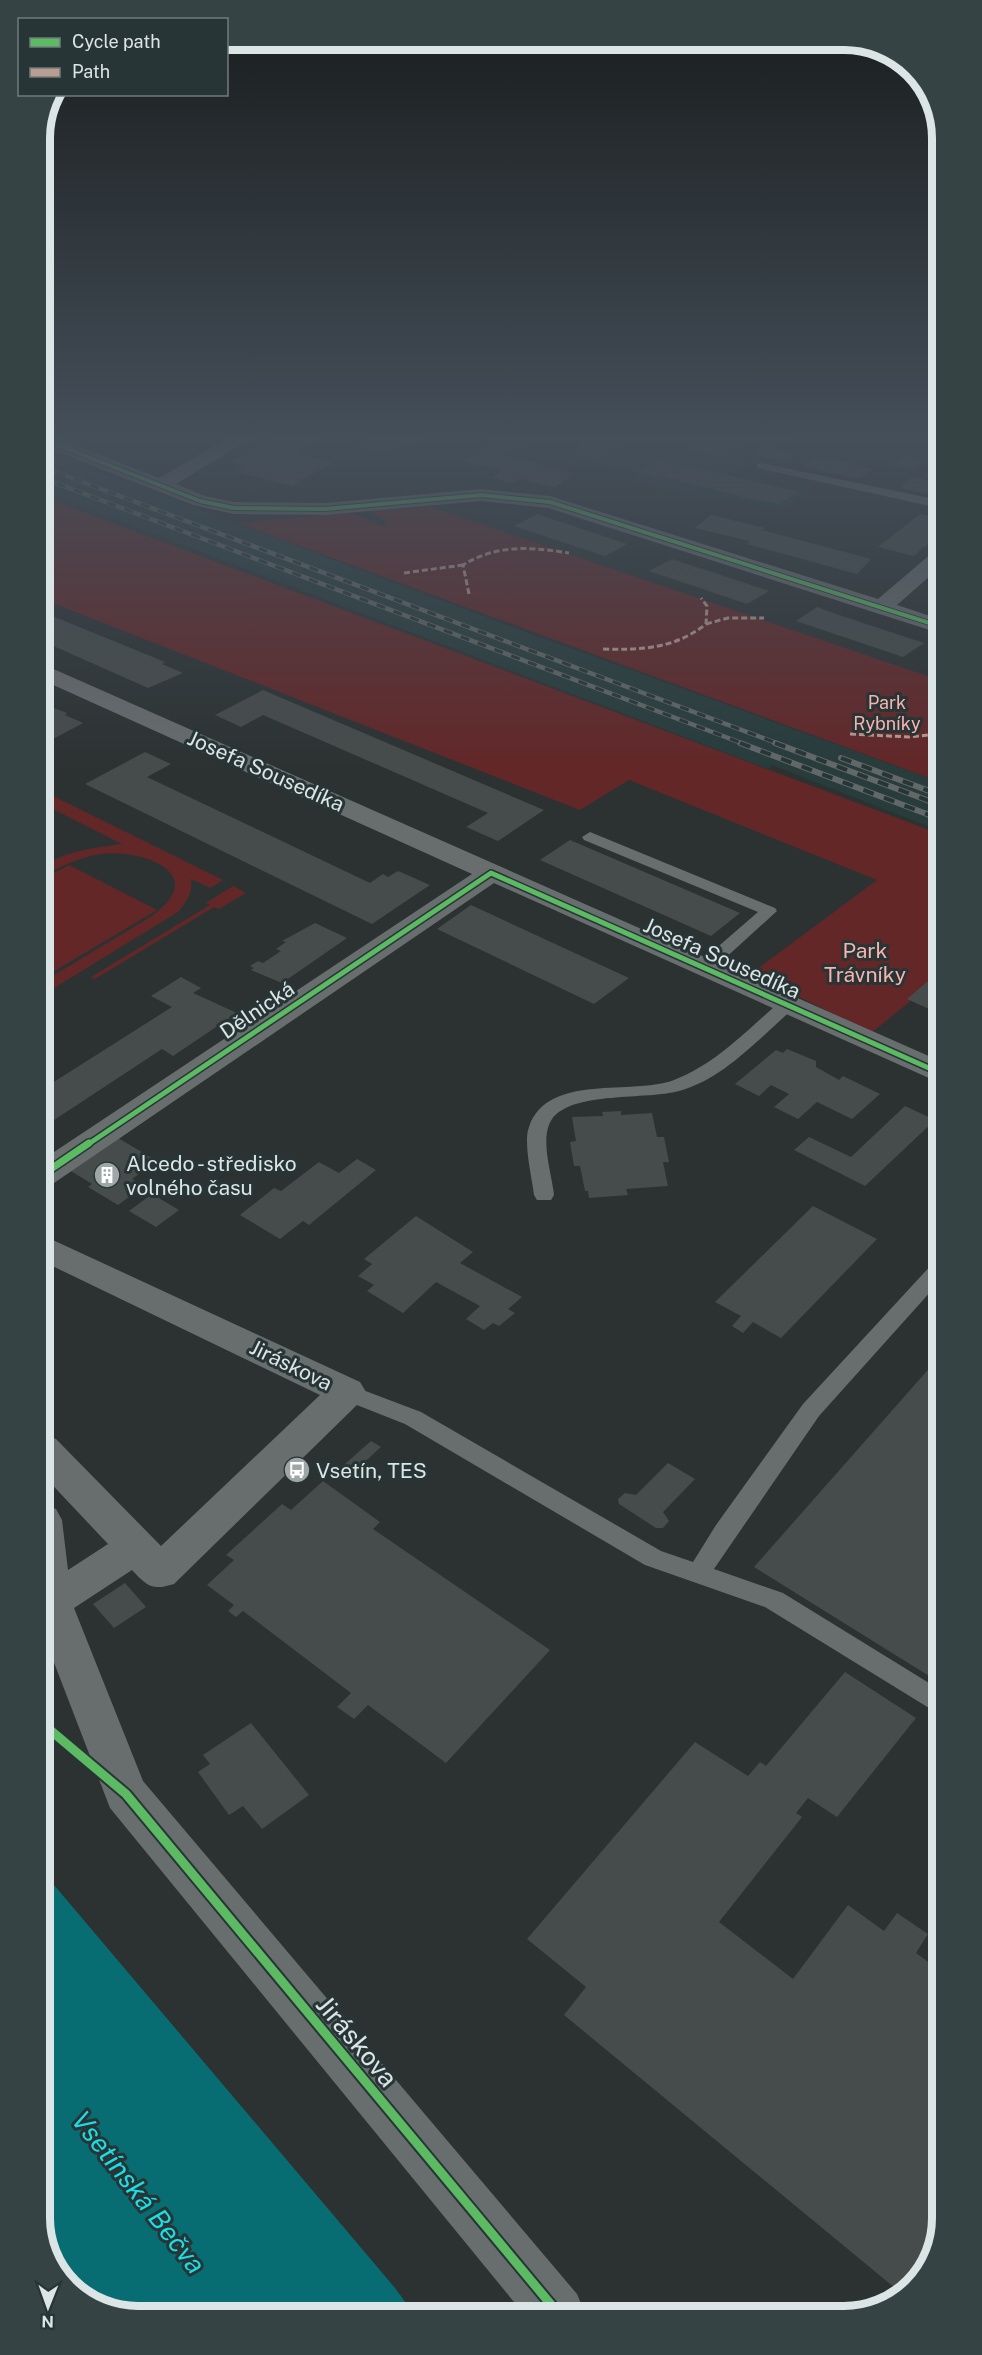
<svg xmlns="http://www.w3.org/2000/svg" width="982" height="2355" font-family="'Public Sans',sans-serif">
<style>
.built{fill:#283c3c}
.green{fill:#632728}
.water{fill:#086d72}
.building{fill:#464b4b}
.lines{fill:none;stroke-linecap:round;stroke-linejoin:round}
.lane{fill:#686d6e;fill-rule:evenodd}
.street{fill:#686d6e;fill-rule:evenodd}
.rail-far1-casing{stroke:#626868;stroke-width:4.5}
.rail-casing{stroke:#626868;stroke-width:6}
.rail-far1{stroke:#283536;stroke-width:3;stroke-dasharray:9;stroke-linecap:butt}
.rail{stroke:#283536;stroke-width:4;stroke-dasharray:11;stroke-linecap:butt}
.quiet{stroke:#b99d93;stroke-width:3;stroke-dasharray:6 3;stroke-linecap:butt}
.cycleway-far3-casing{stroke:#283536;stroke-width:6}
.cycleway-far2-casing{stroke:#283536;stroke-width:8}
.cycleway-far1-casing{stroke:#283536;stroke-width:10}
.cycleway-casing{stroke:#283536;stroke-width:13}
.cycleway-far3{stroke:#5cba63;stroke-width:4}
.cycleway-far2{stroke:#5cba63;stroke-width:5}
.cycleway-far1{stroke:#5cba63;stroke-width:7}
.cycleway{stroke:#5cba63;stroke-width:9}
.labels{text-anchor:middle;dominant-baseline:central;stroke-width:6;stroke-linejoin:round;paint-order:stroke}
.far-park-label{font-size:18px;fill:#f8b3ae;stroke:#283536}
.street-label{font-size:21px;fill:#dce5e5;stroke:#283536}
.park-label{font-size:21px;fill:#f8b3ae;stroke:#283536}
.poi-label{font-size:21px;fill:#dce5e5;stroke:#283536;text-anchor:start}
.near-street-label{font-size:26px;fill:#dce5e5;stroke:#283536}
.near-water-label{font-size:27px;font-style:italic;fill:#1adee6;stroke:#283536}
.rim{fill:none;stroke:#dce5e5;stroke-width:8}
</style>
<rect width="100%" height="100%" fill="#2c3232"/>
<g class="built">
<polygon points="482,438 800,438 765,445 726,475 804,492 784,509 736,500 705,498 630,481 639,472"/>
<polygon points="40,450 528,633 940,782 940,831 772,765 768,769 40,490"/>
</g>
<g class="green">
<polygon points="40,496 940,834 940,977 871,1033 752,973 877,880 629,780 580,810 40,598"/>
<polygon points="431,507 939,680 940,782 238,523 350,513 382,526 388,523 371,511"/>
<path d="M41,790L223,880L210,888L191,879C193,893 187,901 178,912L41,996V983L152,916C211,874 143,849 101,854C79,857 60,867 41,877V866C68,851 93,848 122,844L41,803Z"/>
<polygon points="69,865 157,910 41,979 41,880"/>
<polygon points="233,886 246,893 219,909 214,907 95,979 91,977 210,905 206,903"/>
</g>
<polygon class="water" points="43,1872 395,2288 414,2314 131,2316 87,2299 44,2247"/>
<g class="building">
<polygon points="272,438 320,438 294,453 333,462 293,486 235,472 245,466 230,462"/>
<polygon points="367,438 421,438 414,442 418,443 415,445 405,444 385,455 355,445"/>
<polygon points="497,438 529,438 505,455 573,474 555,487 520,479 513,483 492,478 503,470 464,461"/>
<polygon points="595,438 627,438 597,459 573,453"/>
<polygon points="699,438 754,438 748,442 742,441 722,457 685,448"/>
<polygon points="765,445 779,448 777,450 797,454 788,461 754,454"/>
<polygon points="902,456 923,460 913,470 892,465"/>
<polygon points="812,458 832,459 873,469 859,479 803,467"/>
<polygon points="657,460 726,475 798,492 780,504 740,497 742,496 640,472"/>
<polygon points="912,477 939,483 939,496 900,488"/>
<polygon points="537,514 627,544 605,556 514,526"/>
<polygon points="920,514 939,518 939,537 932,538 926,547 923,547 914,556 878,547"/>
<polygon points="711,515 765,528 762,530 871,559 857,574 747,544 750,541 695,528"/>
<polygon points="672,559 742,582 769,591 747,604 649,571"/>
<polygon points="817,607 842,616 924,643 903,657 796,621"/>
<polygon points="40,611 165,662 162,664 183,673 148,688 40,640"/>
<polygon points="263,690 544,810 498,841 466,827 488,813 263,715 241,727 215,715"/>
<polygon points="41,703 67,713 65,715 83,723 55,738 41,731"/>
<polygon points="145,752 171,764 147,777 370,883 383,874 388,877 398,871 430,885 372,924 85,784"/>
<polygon points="570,840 591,849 740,913 711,936 540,860"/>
<polygon points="471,905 553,943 629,978 594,1004 437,929"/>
<polygon points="315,923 347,938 282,983 251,970 254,968 250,966 258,961 263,963 281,951 276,949 286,942 282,941"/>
<polygon points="934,976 940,979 940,1014 907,999"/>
<polygon points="181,977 201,988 193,993 237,1013 173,1056 162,1049 42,1128 41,1090 172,1007 151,996"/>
<polygon points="787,1049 816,1061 816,1067 839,1080 843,1076 880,1094 852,1119 817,1102 798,1119 774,1107 789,1094 771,1085 759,1096 735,1084 776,1050 783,1053"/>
<polygon points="905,1106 935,1120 865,1186 794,1150 809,1137 851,1157"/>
<polygon points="621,1111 621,1115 652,1113 657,1137 664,1137 669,1162 663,1162 668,1186 626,1189 628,1195 589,1198 588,1191 585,1191 580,1166 574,1166 570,1142 576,1141 572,1117 603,1116 602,1112"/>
<polygon points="118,1138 157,1161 132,1179 144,1186 118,1205 88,1187 92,1184 71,1171"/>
<polygon points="357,1159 376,1170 309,1225 303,1221 280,1239 240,1215 274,1188 281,1191 319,1162 339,1173"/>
<polygon points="152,1194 179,1210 156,1227 129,1211"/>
<polygon points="813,1206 877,1239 781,1338 753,1322 743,1333 732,1326 741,1316 715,1302"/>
<polygon points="416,1216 473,1252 460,1263 522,1297 508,1309 515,1313 499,1326 493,1323 484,1330 466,1319 480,1306 436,1282 403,1313 367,1291 374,1285 358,1276 372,1264 364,1259"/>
<polygon points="941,1355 941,1491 942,1684 754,1567"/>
<polygon points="371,1441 381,1447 347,1478 337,1471"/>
<polygon points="668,1463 695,1479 663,1512 669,1521 663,1528 656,1528 619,1504 618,1499 625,1493 636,1495"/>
<polygon points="323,1481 380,1522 373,1529 550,1650 446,1763 368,1705 354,1719 337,1707 351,1693 243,1611 236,1617 228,1611 234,1605 207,1585 234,1560 226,1555 282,1504 291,1510"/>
<polygon points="125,1583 146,1607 114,1628 93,1604"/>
<polygon points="845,1672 916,1718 837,1817 808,1798 796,1813 802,1817 719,1922 793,1979 848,1905 884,1931 897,1913 928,1934 916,1953 942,1972 943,2218 923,2277 901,2293 564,2015 586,1987 527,1939 695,1742 748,1776 760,1762 766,1766"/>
<polygon points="251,1723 309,1795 262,1829 243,1806 229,1815 198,1772 210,1764 203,1755"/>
</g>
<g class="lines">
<g class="lane">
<polygon points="761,463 939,500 939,508 757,468 757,464"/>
<polygon points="590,832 775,908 777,911 710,972 698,972 695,968 698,964 758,912 584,840 582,837"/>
<path d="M787,1000L793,1001L796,1005L793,1009C759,1038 724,1079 679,1091C647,1100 572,1091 552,1119C539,1138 552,1174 554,1195L551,1200H537L534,1195C532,1178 523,1142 529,1127C548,1072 633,1096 674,1080C716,1064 748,1029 781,1001Z"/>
<polygon points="941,1260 941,1280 819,1416 714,1569 783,1593 942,1691 942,1716 765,1607 645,1565 405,1424 339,1398 336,1392 339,1386 347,1384 421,1412 661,1551 693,1562 716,1525 803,1404 934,1262"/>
</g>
<g class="street">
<polygon points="40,438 57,438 159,478 229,438 252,438 176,484 205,496 234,502 325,503 481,489 550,496 878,599 932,553 939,551 939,568 897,605 939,619 939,633 548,508 481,501 325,515 234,514 193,505 40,445"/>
<polygon points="40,663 940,1061 940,1083 494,883 54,1183 42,1186 42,1160 472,874 40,679"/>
<path d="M42,1235L360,1382L366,1392L360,1402L174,1584C152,1591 147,1586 132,1570L74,1608L143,1781L577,2294L585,2313H523L110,1808L43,1634L42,1504L56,1509L62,1520L68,1570L108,1544L42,1474V1434L56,1439L161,1546L320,1395L42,1261Z"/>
</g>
<g class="rail-far1-casing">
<g id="rail-far1">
<polyline points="40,466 779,744"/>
<polyline points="40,477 744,744"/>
</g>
</g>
<g class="rail-casing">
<g id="rail">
<polyline points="740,743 940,819"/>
<polyline points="775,743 940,805"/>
<polyline points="841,758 940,795"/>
</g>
</g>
<use href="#rail-far1" class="rail-far1"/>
<use href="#rail" class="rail"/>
<g class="quiet">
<polyline points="404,573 463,565"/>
<path d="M469,594L463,565C497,544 531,547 569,553"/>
<polyline points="706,624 728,618 764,618"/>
<path d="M603,649C642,650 674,649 706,624L707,606L701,598"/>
<polyline points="850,734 909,737 939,734"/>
</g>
<g class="cycleway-far3-casing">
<polyline id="cycleway-far3" points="40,438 200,501 234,508 325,509 481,495 550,502 939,626"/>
</g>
<g class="cycleway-far2-casing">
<polyline id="cycleway-far2" points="87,1145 491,873 940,1073"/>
</g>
<g class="cycleway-far1-casing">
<polyline id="cycleway-far1" points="42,1175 89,1143"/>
</g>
<g class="cycleway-casing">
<polyline id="cycleway" points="43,1724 126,1794 558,2313"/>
</g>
<use href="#cycleway-far3" class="cycleway-far3"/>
<use href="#cycleway-far2" class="cycleway-far2"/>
<use href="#cycleway-far1" class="cycleway-far1"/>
<use href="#cycleway" class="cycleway"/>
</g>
<linearGradient id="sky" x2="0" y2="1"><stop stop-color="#181c1c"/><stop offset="0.57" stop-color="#454f5a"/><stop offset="1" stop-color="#454f5a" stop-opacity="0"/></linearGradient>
<rect width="982" height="768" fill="url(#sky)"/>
<defs>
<g id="building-disc" transform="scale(1.35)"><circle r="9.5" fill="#9ea6a6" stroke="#283536"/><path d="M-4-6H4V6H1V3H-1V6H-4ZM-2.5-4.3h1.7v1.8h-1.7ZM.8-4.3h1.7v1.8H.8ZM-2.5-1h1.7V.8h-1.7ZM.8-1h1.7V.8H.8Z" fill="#fff"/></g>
<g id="bus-disc" transform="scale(1.35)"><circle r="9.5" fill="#9ea6a6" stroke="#283536"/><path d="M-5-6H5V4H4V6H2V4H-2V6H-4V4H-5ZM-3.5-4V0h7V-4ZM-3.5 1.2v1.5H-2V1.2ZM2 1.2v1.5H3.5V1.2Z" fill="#fff"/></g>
</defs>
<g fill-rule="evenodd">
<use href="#building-disc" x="107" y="1175"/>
<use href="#bus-disc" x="297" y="1470"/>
</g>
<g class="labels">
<g class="far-park-label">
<text x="887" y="702">Park<tspan x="887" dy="21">Rybníky</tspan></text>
</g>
<g class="street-label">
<text transform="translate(266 771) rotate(24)">Josefa Sousedíka</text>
<text transform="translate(722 958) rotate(24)">Josefa Sousedíka</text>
<text transform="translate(257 1010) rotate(-34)">Dělnická</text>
<text transform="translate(291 1365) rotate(26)">Jiráskova</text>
</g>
<g class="park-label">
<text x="865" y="950">Park<tspan x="865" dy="24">Trávníky</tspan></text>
</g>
<g class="poi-label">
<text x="126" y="1163">Alcedo - středisko<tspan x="126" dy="24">volného času</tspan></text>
<text x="316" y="1470">Vsetín, TES</text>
</g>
<g class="near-street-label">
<text transform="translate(357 2041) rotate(50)">Jiráskova</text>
</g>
<g class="near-water-label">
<text transform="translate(139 2192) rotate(52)">Vsetínská Bečva</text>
</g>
</g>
<path d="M0 0H982V2355H0ZM138 50H844A88 88 0 0 1 932 138V2218A88 88 0 0 1 844 2306H138A88 88 0 0 1 50 2218V138A88 88 0 0 1 138 50Z" fill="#364344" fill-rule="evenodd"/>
<path class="rim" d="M138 50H844A88 88 0 0 1 932 138V2218A88 88 0 0 1 844 2306H138A88 88 0 0 1 50 2218V138A88 88 0 0 1 138 50Z"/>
<rect x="18" y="18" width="210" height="78" fill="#283536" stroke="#707b7c" stroke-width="1.5"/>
<rect x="30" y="38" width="30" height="9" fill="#5cba63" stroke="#707b7c" stroke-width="1.5"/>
<text x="72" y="48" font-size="18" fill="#dce5e5">Cycle path</text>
<rect x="30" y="68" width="30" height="9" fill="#b99d93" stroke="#707b7c" stroke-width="1.5"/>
<text x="72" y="78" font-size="18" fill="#dce5e5">Path</text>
<g transform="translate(48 2307) rotate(181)" stroke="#283536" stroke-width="4.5" paint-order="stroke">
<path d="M0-4.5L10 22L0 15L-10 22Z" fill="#dce5e5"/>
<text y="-9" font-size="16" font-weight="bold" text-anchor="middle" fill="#dce5e5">N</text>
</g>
</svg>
